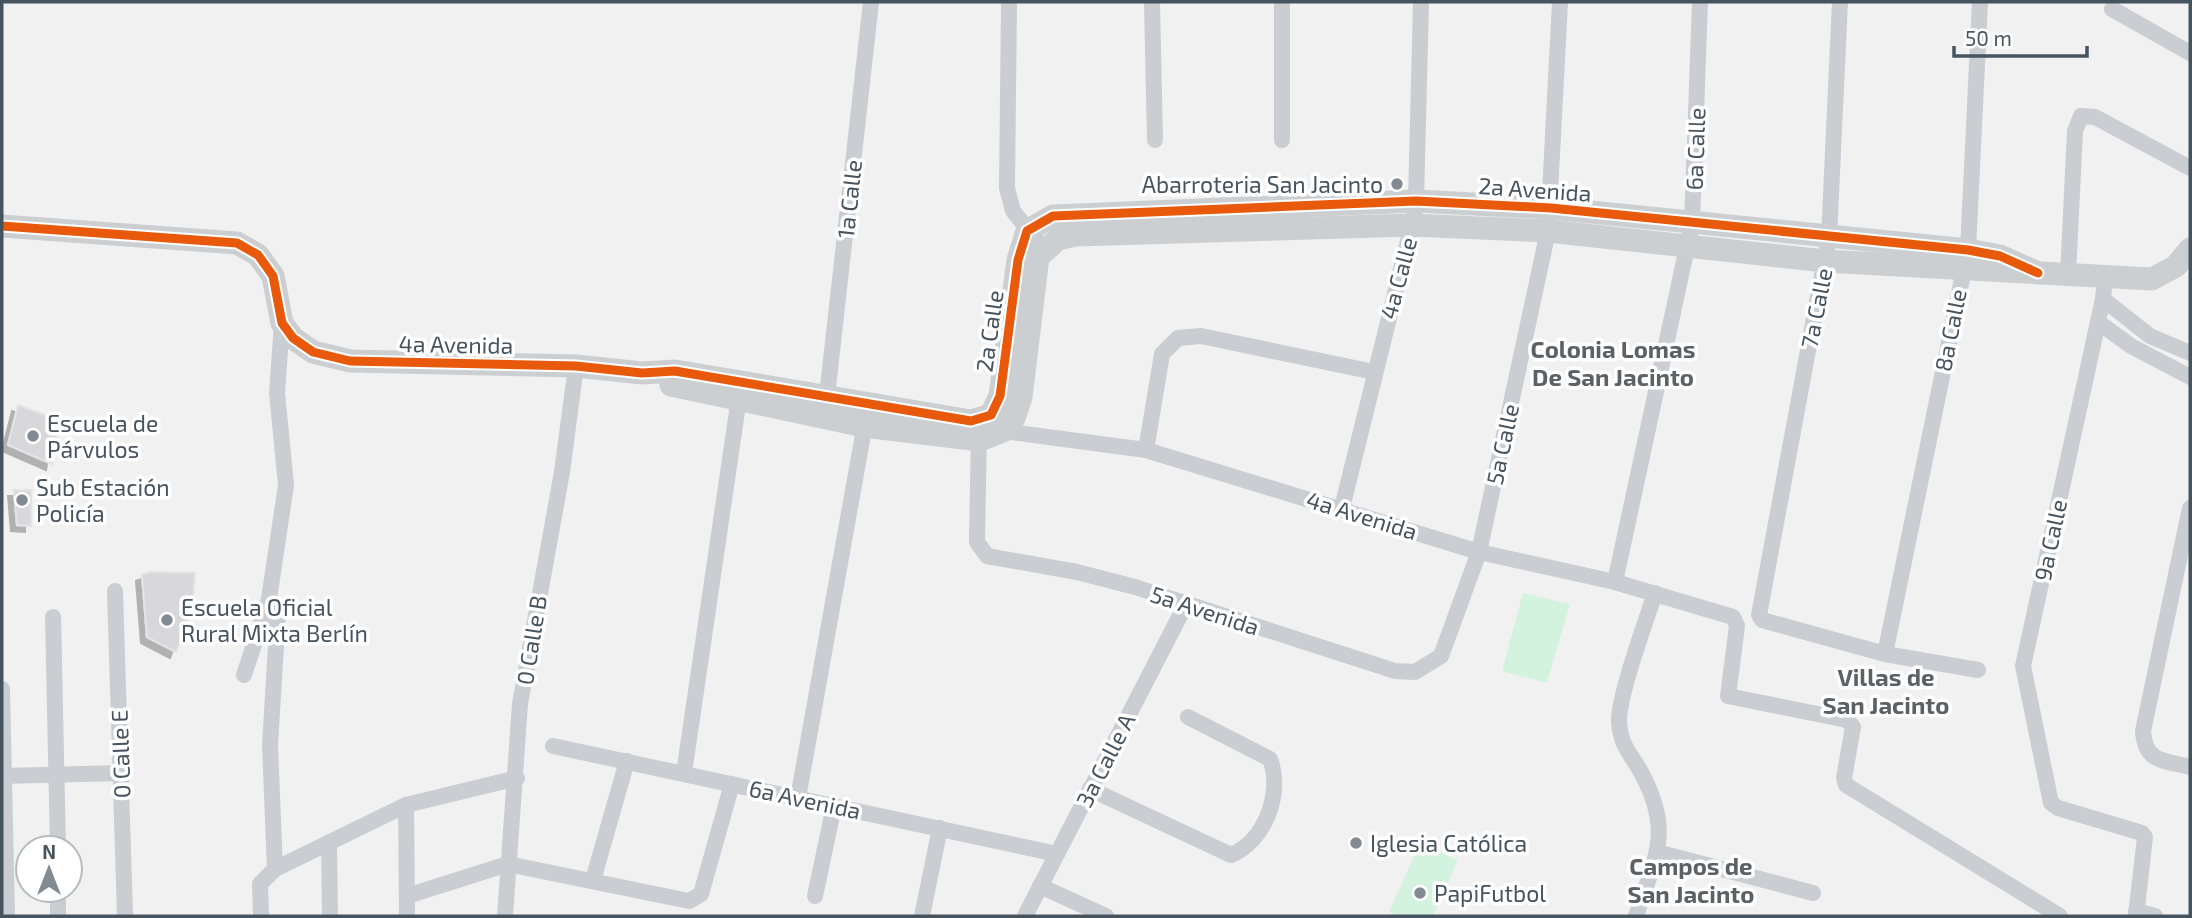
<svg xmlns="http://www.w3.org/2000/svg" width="2192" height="918" font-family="'Exo 2',sans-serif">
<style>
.green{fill:#d4f3df}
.building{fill:#d8d8da;stroke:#e3e3e4;stroke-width:2;filter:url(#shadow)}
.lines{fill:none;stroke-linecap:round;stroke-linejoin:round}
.street{stroke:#cacdd1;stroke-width:16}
.secondary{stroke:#cccfd2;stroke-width:23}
.cycleway-casing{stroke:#fff;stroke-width:13}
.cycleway{stroke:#e8590c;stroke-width:9}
.poi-dot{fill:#828b93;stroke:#fff;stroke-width:2.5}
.labels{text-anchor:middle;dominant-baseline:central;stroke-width:7;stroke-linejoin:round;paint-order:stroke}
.street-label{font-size:23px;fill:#465460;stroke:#fff}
.poi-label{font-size:23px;fill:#465460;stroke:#fff;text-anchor:start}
.neighbourhood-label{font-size:24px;font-weight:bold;fill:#5c6166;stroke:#fff}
</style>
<defs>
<filter id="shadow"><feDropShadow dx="-6" dy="6" stdDeviation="0" flood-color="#0004"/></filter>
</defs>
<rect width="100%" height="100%" fill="#f2f1f1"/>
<g class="green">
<polygon points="1523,593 1570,604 1547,683 1502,671"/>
<polygon points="1420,843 1458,860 1433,916 1398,916 1389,912"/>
</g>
<g class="building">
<polygon points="18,405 60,421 52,464 8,445"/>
<polygon points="14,490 31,490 31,526 17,525"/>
<polygon points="150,572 195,573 192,610 176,652 147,637 142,575"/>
</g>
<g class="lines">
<g class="street">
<polyline points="1009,2 1007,188 1013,211 1044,249"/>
<polyline points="1152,2 1155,140"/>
<polyline points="1282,2 1282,140"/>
<polyline points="1840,2 1829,237 1759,615 1762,620 1885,654 1978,670"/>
<polyline points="2112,9 2190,53"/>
<polyline points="2068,275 2075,131 2081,116 2095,117 2190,168"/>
<polyline points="2105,277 2103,299 2023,666 2051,803 2058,808 2142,833 2145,837 2136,916"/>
<polyline points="2103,299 2150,336 2190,353"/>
<polyline points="2098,322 2131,346 2190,377"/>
<polyline points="827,396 871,2"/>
<polyline points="1000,426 1003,431 1146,450 1479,552 1615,582 1733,617 1737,626 1728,696 1847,720 1853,727 1844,778 1846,785 2060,916"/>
<polyline points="979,432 977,542 987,556 1077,572 1135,587 1395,671 1415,672 1441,656 1479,552 1548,231 1560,2"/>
<polyline points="1146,450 1162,354 1178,338 1201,336 1374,372"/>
<polyline points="1342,508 1412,225 1416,201 1421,2"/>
<path d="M2190,508L2143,731C2145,763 2164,760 2190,767"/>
<polyline points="1615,582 1692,224 1700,2"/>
<polyline points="115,591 125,916"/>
<polyline points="53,617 58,848"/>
<polyline points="1885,654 1968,250 1980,2"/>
<polyline points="244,675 269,599"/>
<polyline points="2,689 7,916"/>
<polyline points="553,746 1057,854"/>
<polyline points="684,773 740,391"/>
<polyline points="2,776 121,773"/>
<path d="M1090,789L1231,855C1265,841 1283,793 1270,759L1188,717"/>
<polyline points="798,798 866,418"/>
<polyline points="406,805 407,916"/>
<polyline points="329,842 330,916"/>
<polyline points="1657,852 1813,893"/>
<polyline points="275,869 270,745 278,613 269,599 286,485 277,393 282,323"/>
<polyline points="593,880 627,761"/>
<polyline points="1040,886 1106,916"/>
<polyline points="58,890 58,916"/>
<polyline points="407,896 508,864 689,901 701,894 732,784"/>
<polyline points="815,896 834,806"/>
<polyline points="2136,911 2155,916"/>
<polyline points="261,916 260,884 275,869 406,805 517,778"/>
<polyline points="505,916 520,704 562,472 576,366"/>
<polyline points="922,916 940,828"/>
<polyline points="1025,916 1186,604"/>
<path d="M1636,916C1655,858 1673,832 1642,774C1631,753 1621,748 1619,722C1618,697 1646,621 1655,593"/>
</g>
<g class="secondary">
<polyline points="2,226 237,243 258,255 273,276 282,323 293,338 313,352 350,361 576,366 642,373 675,371 971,421 991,415 1000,396 1018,260 1027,231 1053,216 1416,201 1551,208 1968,250 2000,256 2038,273"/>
<polyline points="671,385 864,426 980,440 1003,431 1014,418 1021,397 1038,257 1058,239 1075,235 1412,225 1548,231 1825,261 2152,279 2176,266 2190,249"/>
</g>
<g class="cycleway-casing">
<polyline id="cycleway" points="2,226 237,243 258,255 273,276 282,323 293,338 313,352 350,361 576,366 642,373 675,371 971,421 991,415 1000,396 1018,260 1027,231 1053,216 1416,201 1551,208 1968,250 2000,256 2038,273"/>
</g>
<use href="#cycleway" class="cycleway"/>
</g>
<g class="poi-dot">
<circle cx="1397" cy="184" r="7"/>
<circle cx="33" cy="436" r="7"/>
<circle cx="22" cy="500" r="7"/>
<circle cx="167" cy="620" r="7"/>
<circle cx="1356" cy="843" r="7"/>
<circle cx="1420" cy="893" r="7"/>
</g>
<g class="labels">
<g class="street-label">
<text transform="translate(1695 149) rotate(-88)">6a Calle</text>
<text transform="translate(1535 189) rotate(4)">2a Avenida</text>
<text transform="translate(849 199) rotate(-84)">1a Calle</text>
<text transform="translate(1398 278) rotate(-75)">4a Calle</text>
<text transform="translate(1816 308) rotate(-79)">7a Calle</text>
<text transform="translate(1950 330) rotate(-79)">8a Calle</text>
<text transform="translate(989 331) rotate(-82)">2a Calle</text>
<text transform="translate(456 344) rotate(1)">4a Avenida</text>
<text transform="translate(1502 444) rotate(-78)">5a Calle</text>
<text transform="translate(1362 515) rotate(17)">4a Avenida</text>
<text transform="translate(2050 540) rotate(-78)">9a Calle</text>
<text transform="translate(1205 610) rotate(18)">5a Avenida</text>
<text transform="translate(531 640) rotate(-81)">0 Calle B</text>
<text transform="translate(120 754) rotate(-92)">0 Calle E</text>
<text transform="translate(1105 760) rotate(-63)">3a Calle A</text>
<text transform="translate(805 799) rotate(12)">6a Avenida</text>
</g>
<g class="poi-label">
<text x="1383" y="184" text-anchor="end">Abarroteria San Jacinto</text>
<text x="47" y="423">Escuela de<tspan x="47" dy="26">Párvulos</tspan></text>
<text x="36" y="487">Sub Estación<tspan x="36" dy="26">Policía</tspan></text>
<text x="181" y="607">Escuela Oficial<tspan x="181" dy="26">Rural Mixta Berlín</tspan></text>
<text x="1370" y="843">Iglesia Católica</text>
<text x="1434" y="893">PapiFutbol</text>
</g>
<g class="neighbourhood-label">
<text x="1613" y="348">Colonia Lomas<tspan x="1613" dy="28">De San Jacinto</tspan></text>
<text x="1886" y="676">Villas de<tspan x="1886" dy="28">San Jacinto</tspan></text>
<text x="1691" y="865">Campos de<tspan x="1691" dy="28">San Jacinto</tspan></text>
</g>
</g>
<rect width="2192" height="918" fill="none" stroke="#465460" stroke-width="7"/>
<g transform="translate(49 869)"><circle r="33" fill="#ffffff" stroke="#b5bbbf" stroke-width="2"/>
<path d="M0-5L12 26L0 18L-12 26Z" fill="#828b93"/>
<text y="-10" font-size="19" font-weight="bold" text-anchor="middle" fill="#465460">N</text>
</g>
<path d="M1954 46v10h133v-10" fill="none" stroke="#465460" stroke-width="3.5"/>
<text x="1965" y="46" font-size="21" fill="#465460" stroke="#ffffff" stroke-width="5" paint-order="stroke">50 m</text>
</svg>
